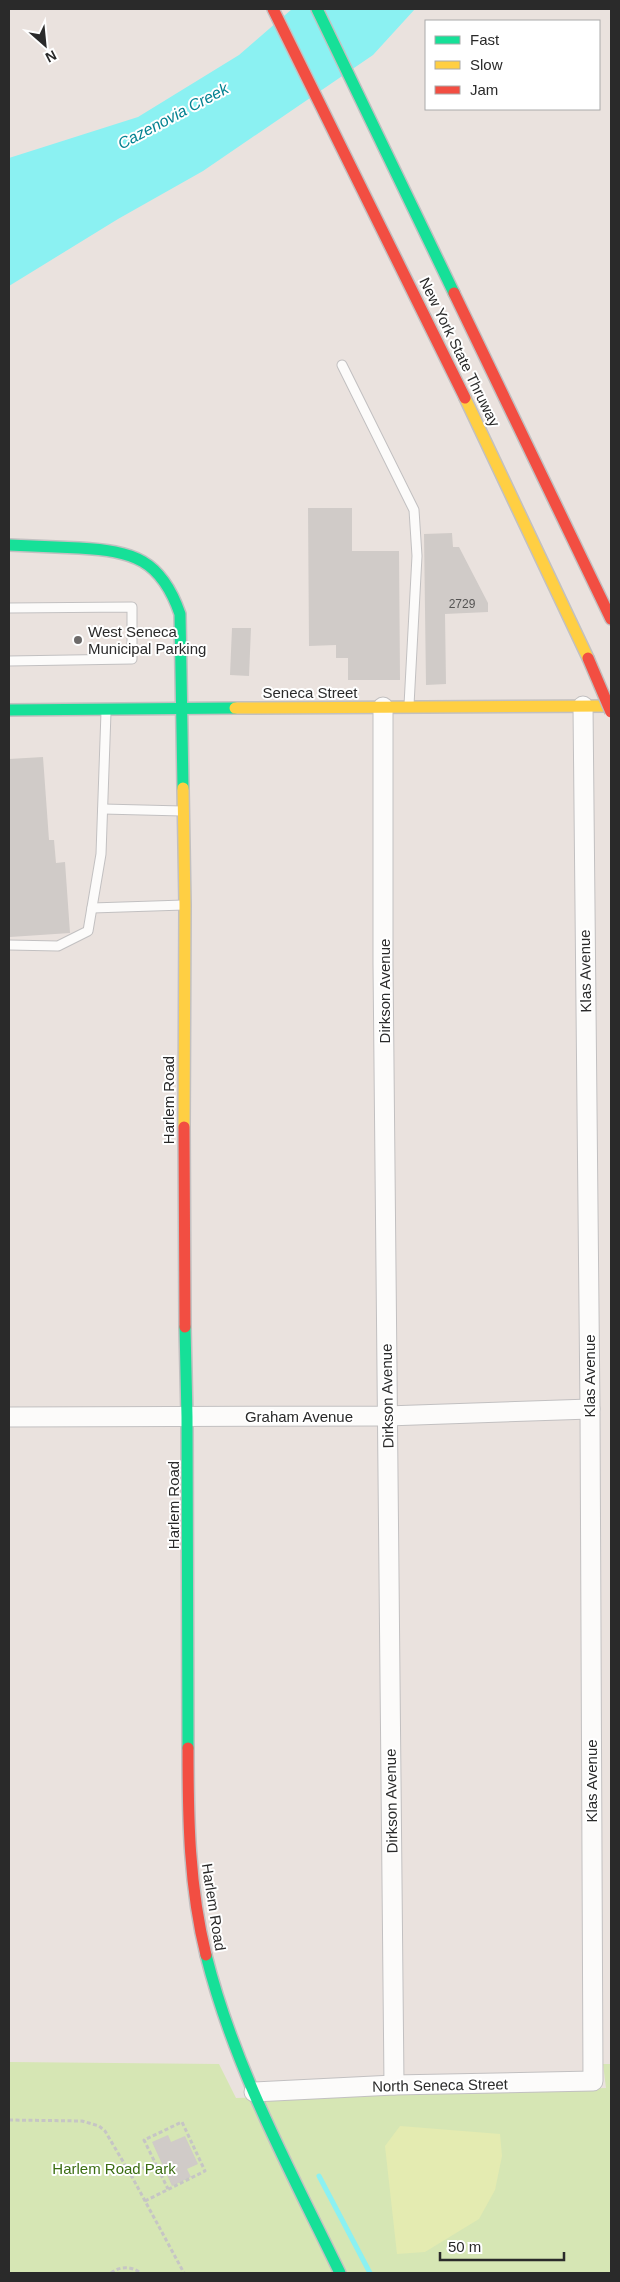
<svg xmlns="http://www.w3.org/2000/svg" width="620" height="2282" font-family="Arial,sans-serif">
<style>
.green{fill:#d6e6b4}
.pitch{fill:#e4ebb1}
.water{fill:#8bf1f2}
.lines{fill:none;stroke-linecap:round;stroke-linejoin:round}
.stream{stroke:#8bf1f2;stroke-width:5}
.building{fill:#d0cbc8}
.lane-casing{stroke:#c2c0c1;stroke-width:11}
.street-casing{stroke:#c2c0c1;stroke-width:21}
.fast-casing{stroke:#c2c0c1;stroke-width:14}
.slow-casing{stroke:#c2c0c1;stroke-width:14}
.jam-casing{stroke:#c2c0c1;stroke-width:14}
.path{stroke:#c6c5c5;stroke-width:3;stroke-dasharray:4 2.5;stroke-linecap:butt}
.lane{stroke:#fcfbfa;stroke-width:9}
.street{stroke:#fcfbfa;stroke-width:19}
.fast{stroke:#16e098;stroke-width:11}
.slow{stroke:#ffcf43;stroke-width:11}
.jam{stroke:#f24e42;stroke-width:11}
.jam-bridge-casing{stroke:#c1bebd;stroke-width:14;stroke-linecap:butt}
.jam-bridge{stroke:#f24e42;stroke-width:11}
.poi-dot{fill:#6d6a69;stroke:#fff;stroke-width:2}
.labels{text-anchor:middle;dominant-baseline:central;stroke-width:4;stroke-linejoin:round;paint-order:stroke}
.number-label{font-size:12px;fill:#555453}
.street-label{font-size:15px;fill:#2a2a2a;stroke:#fff}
.poi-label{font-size:15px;fill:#2a2a2a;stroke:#fff;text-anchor:start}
.park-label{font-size:15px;fill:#3c6e13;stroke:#fff}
.water-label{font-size:16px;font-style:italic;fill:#038291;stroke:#fff}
</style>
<rect width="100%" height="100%" fill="#eae2de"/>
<polygon class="green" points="9,2062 219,2064 236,2098 606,2088 603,2064 611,2064 611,2273 9,2273"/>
<polygon class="pitch" points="400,2126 500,2134 502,2156 495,2190 479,2219 425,2252 397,2254 385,2146"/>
<polygon class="water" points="292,9 415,9 373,55 203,171 118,219 9,286 9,158 138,117 239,55"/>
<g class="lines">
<polyline class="stream" points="319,2176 370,2273"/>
</g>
<g class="building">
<polygon points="308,508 352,508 352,551 399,551 400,680 348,680 348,658 336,658 336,645 309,646"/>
<polygon points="452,533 453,547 459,547 488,603 488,612 445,614 446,684 426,685 424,534"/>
<polygon points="232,628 251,628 249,676 230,675"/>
<polygon points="43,757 49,840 54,840 56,863 65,862 70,933 10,937 9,759"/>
<polygon points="168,2135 171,2142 185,2136 198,2164 187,2169 191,2177 172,2186 152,2142"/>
</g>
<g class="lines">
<g class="lane-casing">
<g id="lane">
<polyline points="342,365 414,510 417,556 409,705"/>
<polyline points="9,608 132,607 132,659 9,661"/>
<polyline points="103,809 182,811"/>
<polyline points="92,908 184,905"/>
<polyline points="9,945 58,946 88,931 101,854 106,712"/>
</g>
</g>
<g class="street-casing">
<g id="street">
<polyline points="383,707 383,963 394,2085"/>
<polyline points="9,1417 387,1416 590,1409"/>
<polyline points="254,2092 394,2085 593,2081 590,1409 583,706"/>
</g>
</g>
<g class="fast-casing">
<g id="fast">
<polyline points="317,9 454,293"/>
<path d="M9,545C32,546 56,547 79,548C133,551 161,559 180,614L183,788"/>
<polyline points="9,710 235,708"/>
<polyline points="185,1327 187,1417 188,1748"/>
<path d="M206,1955C234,2067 290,2170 340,2273"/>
</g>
</g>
<g class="slow-casing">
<g id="slow">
<polyline points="465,398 588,658"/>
<polyline points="235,708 611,706"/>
<polyline points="183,788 185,905 184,1127"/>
</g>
</g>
<g class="jam-casing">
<g id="jam">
<polyline points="273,9 465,398"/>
<polyline points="454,293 611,619"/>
<polyline points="184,1127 185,1327"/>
<path d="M188,1748C188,1818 189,1887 206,1955"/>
</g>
</g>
<g class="path">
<polyline points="9,2120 82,2121 99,2126 105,2131 131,2175 184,2273"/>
<polyline points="131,2175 154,2162"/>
<polyline points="145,2201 205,2171 182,2122 144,2140 168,2189"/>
<path d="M111,2273C120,2266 131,2266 141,2273"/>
</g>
<use href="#lane" class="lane"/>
<use href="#street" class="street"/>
<use href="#fast" class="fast"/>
<use href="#slow" class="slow"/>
<use href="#jam" class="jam"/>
<g class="jam-bridge-casing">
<polyline id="jam-bridge" points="588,658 611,712"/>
</g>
<use href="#jam-bridge" class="jam-bridge"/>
</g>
<circle class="poi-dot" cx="78" cy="640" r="5"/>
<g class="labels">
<g class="number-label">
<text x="462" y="604">2729</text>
</g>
<g class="street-label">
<text transform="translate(460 352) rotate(64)">New York State Thruway</text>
<text x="310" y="692">Seneca Street</text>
<text transform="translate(585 971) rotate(-91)">Klas Avenue</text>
<text transform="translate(384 991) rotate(-90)">Dirkson Avenue</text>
<text transform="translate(168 1100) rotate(-90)">Harlem Road</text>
<text transform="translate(589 1376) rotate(-90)">Klas Avenue</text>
<text transform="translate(387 1396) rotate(-91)">Dirkson Avenue</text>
<text x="299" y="1416">Graham Avenue</text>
<text transform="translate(173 1505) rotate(-90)">Harlem Road</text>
<text transform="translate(591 1781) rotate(-90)">Klas Avenue</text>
<text transform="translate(391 1801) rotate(-91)">Dirkson Avenue</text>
<text transform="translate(214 1907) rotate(81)">Harlem Road</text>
<text transform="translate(440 2085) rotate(-1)">North Seneca Street</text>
</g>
<g class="poi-label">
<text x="88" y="631">West Seneca<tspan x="88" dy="17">Municipal Parking</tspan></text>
</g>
<g class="park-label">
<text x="114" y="2168">Harlem Road Park</text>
</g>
<g class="water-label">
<text transform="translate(173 116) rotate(-28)">Cazenovia Creek</text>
</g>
</g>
<rect width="620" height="2282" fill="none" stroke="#2a2a2a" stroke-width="20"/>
<rect x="425" y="20" width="175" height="90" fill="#ffffff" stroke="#aaaaaa"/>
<rect x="435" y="36" width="25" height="8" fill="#16e098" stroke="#aaaaaa"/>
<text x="470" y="45" font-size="15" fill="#2a2a2a">Fast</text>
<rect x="435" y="61" width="25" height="8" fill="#ffcf43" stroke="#aaaaaa"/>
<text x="470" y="70" font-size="15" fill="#2a2a2a">Slow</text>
<rect x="435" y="86" width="25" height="8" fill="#f24e42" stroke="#aaaaaa"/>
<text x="470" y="95" font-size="15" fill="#2a2a2a">Jam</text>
<g transform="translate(45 45) rotate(153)" stroke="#ffffff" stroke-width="4" paint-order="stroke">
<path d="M0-4L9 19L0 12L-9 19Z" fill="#2a2a2a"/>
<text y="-8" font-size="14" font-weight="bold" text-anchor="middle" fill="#2a2a2a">N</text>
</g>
<path d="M440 2252v8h124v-8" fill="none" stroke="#2a2a2a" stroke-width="2.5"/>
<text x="448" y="2252" font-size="15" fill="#2a2a2a" stroke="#ffffff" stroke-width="4" paint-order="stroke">50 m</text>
</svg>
